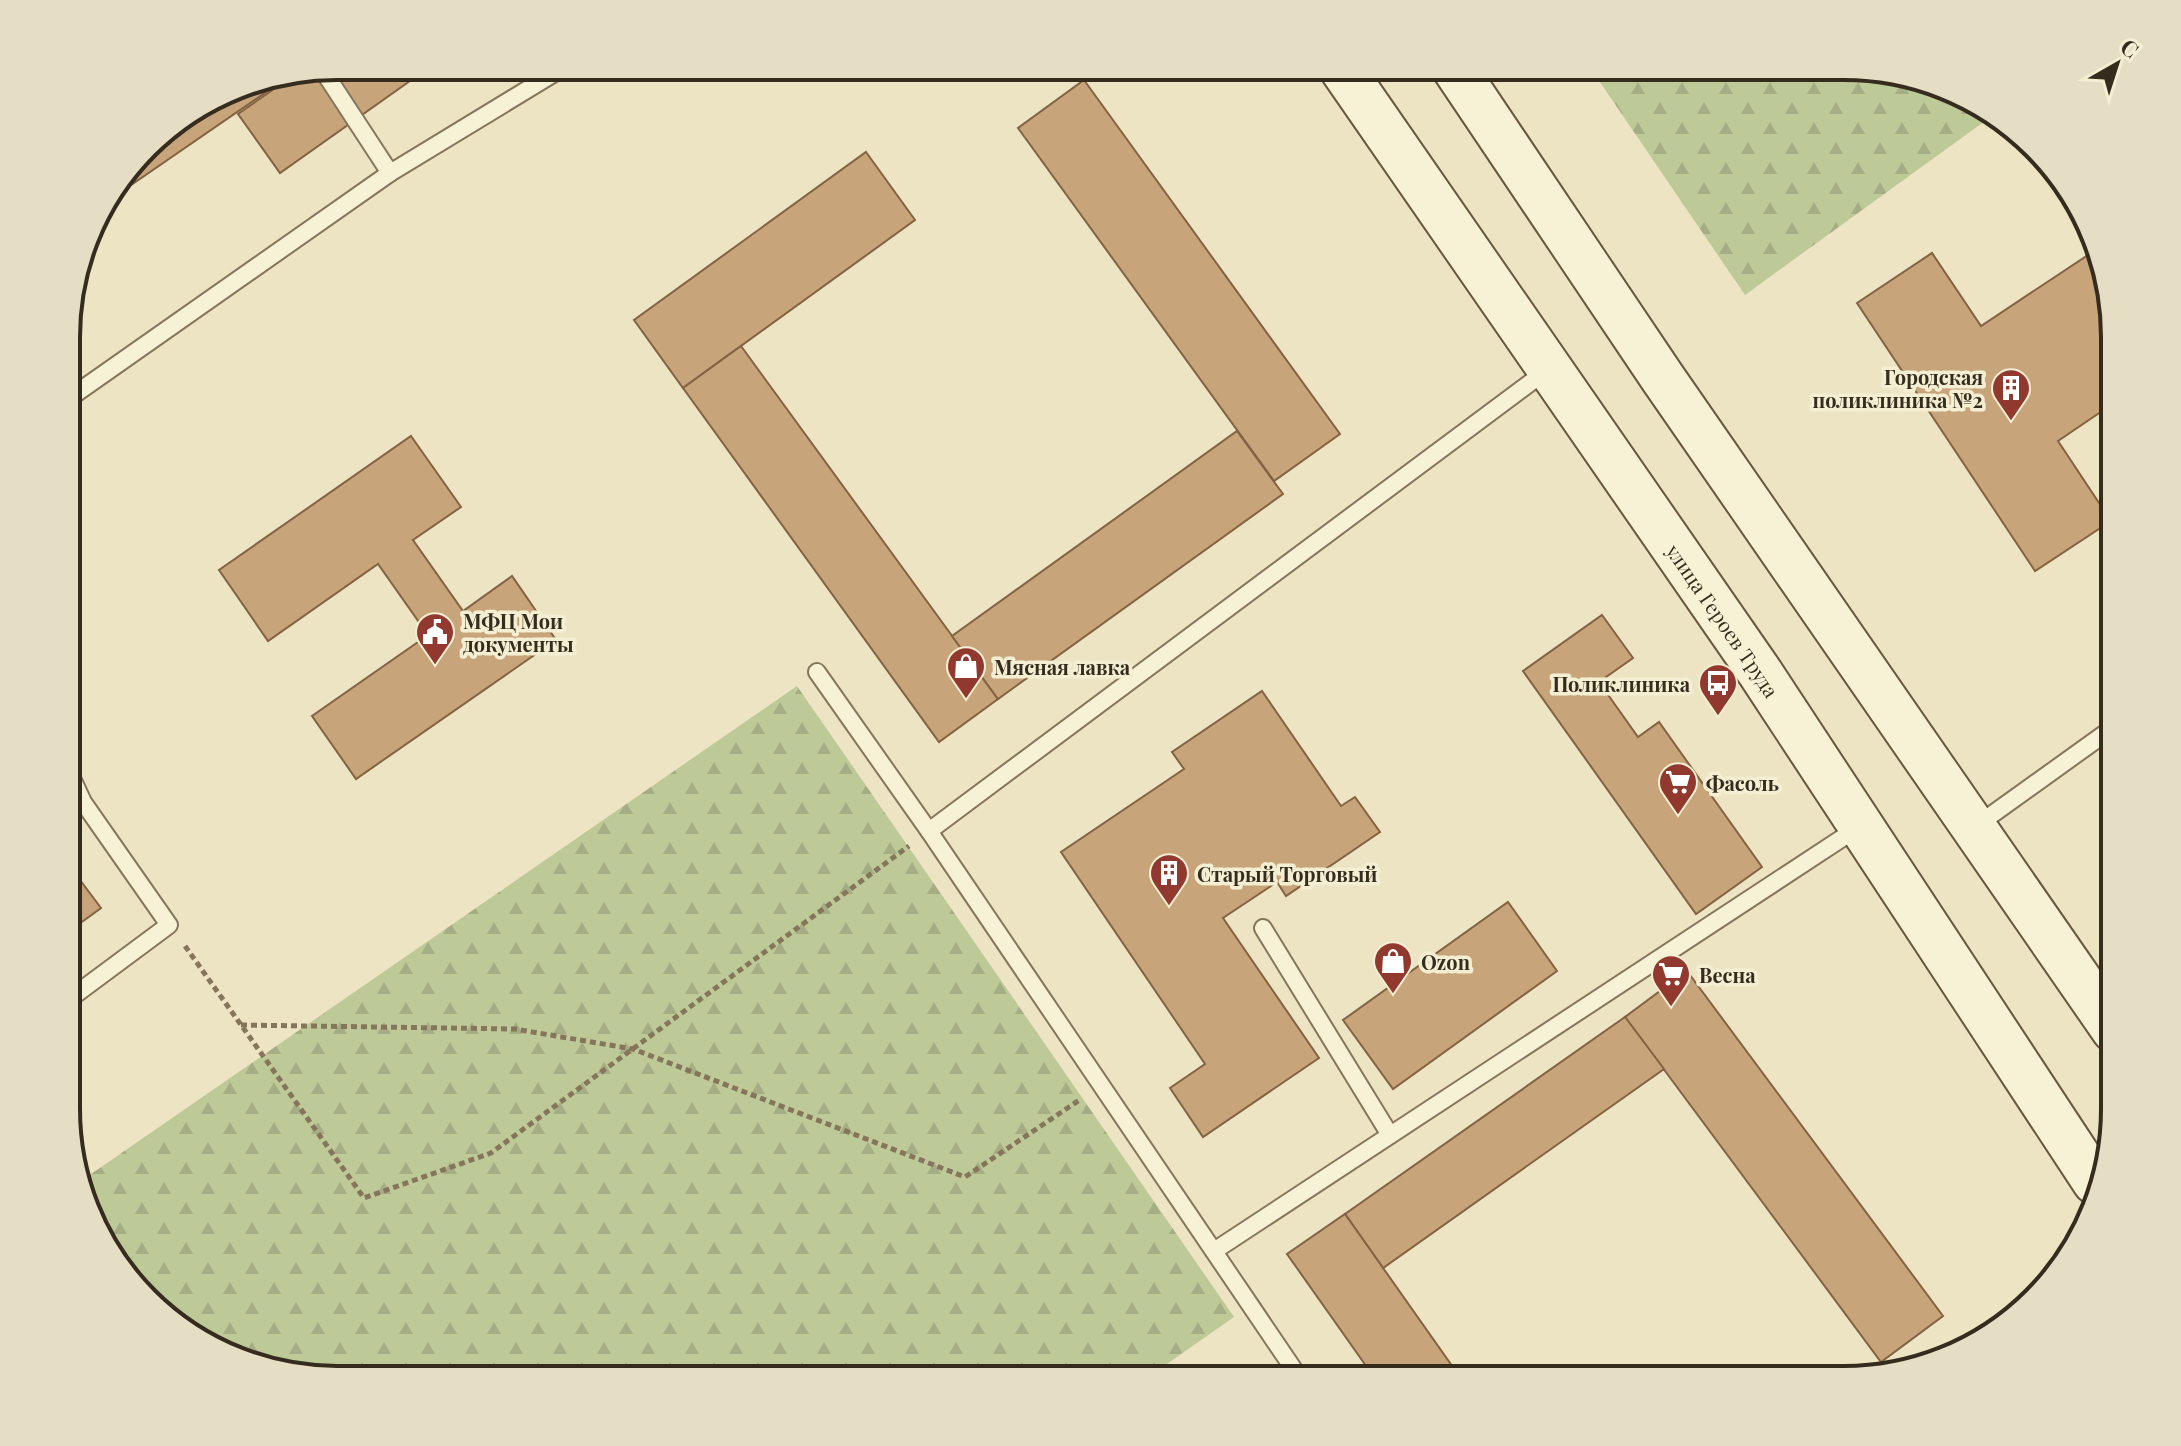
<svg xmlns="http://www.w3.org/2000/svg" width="2181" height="1446" font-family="'Playfair Display',serif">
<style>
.forest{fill:url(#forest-firs)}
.building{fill:#c8a47b;stroke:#836342;stroke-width:2}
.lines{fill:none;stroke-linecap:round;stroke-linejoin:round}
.service-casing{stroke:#85765b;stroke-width:20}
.secondary-casing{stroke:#67573e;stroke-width:48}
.path{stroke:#85765b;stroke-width:5;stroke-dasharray:6 4;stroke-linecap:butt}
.service{stroke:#f7f1d6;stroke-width:16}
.secondary{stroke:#f7f1d6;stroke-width:44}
.labels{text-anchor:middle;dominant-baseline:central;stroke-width:7;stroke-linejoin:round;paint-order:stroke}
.poi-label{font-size:20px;font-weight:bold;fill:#362c1e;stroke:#f4eed3;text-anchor:start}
.street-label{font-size:20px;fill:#362c1e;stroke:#f4eed3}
.rim{fill:none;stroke:#362c1e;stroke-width:4}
</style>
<defs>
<pattern id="forest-firs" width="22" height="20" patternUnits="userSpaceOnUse" patternTransform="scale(2)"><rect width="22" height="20" fill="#bec998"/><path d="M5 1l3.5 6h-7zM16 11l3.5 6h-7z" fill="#a4ad83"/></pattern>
</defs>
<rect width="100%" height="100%" fill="#ece4c3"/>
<g class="forest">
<polygon points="1589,66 1844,66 1931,80 1996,113 1745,295"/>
<polygon points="797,686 1234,1317 1144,1380 337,1380 250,1366 186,1334 103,1245 81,1181"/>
</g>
<g class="building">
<polygon points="337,66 431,66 280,173 238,114 294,75"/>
<polygon points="270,79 275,86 105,203 158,134 234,86"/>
<polygon points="1084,80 1340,434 1274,481 1018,128"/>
<polygon points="866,152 915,220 683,388 634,320"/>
<polygon points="2094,251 2114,320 2114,403 2058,441 2111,521 2035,571 1857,303 1932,253 1981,326"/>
<polygon points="741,346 998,699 939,742 683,388"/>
<polygon points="1237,431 1283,494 998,699 952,636"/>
<polygon points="411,436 461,507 413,540 463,611 512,576 556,640 356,779 312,716 428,635 378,564 268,641 219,570"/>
<polygon points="1602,615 1633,658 1599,682 1638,737 1659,722 1762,867 1696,914 1523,671"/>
<polygon points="1262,691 1341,806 1355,797 1380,832 1286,896 1277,882 1223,918 1319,1058 1203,1137 1170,1088 1205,1064 1061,852 1184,769 1172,752"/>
<polygon points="68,864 101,908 68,932"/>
<polygon points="1508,902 1557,971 1393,1089 1343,1020"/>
<polygon points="1687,971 1943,1316 1881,1362 1625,1017"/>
<polygon points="1625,1017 1664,1069 1383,1268 1345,1214"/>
<polygon points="1345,1214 1462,1380 1376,1380 1287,1254"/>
<polygon points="2031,1292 2033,1294 1979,1344 1971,1346 1965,1337"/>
</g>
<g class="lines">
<g class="service-casing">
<g id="service">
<polyline points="322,69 390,173 566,66"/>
<polyline points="68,399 390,173"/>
<polyline points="817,672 929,831 1301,1380"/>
<polyline points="68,770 83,802 169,925 68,1000"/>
<polyline points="1976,826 2114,727"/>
<polyline points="929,831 1550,368"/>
<polyline points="1263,928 1390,1135"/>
<polyline points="1214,1251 1859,827"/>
</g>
</g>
<g class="secondary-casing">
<g id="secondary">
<path id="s1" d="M1340,66L1759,671L2095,1182"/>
<polyline points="1453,66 1662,377 2114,1030"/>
</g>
</g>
<g class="path">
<polyline points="185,946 364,1198 491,1153 909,846"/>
<polyline points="241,1025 515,1029 633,1049 965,1177 1081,1099"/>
</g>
<use href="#service" class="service"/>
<use href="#secondary" class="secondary"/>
</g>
<defs>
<g id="building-pin" transform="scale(2)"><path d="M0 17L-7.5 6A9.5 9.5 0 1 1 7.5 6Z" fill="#91392e" stroke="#f4eed3"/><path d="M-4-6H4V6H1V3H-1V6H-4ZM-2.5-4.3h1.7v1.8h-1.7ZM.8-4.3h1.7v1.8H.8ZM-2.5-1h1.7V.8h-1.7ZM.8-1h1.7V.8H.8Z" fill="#fff"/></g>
<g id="civic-pin" transform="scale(2)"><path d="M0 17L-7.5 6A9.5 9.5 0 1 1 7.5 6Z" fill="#91392e" stroke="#f4eed3"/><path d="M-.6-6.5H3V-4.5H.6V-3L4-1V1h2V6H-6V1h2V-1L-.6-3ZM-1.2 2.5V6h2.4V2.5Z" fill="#fff"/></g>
<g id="shop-pin" transform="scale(2)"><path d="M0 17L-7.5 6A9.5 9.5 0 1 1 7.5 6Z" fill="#91392e" stroke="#f4eed3"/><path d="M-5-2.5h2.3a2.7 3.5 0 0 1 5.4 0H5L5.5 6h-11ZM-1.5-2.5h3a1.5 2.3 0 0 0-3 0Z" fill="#fff"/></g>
<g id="bus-pin" transform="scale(2)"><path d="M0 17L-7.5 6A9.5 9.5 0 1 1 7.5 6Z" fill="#91392e" stroke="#f4eed3"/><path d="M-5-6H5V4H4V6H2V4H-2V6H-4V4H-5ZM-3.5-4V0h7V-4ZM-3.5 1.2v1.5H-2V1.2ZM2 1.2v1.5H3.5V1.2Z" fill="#fff"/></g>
<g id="supermarket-pin" transform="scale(2)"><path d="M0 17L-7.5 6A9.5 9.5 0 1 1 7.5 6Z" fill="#91392e" stroke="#f4eed3"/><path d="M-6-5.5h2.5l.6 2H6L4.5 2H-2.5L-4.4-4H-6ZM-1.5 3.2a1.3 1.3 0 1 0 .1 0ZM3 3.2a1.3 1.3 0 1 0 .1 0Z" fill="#fff"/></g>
</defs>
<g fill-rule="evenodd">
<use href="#building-pin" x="2011" y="388"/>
<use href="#civic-pin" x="435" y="632"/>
<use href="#shop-pin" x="966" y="666"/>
<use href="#bus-pin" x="1718" y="683"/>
<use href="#supermarket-pin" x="1678" y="782"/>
<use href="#building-pin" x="1169" y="873"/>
<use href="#shop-pin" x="1393" y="961"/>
<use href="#supermarket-pin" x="1671" y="974"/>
</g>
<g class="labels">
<g class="poi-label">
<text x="1983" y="376" text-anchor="end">Городская<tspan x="1983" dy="23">поликлиника №2</tspan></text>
<text x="463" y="620">МФЦ Мои<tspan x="463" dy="23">документы</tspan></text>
<text x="994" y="666">Мясная лавка</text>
<text x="1690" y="683" text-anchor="end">Поликлиника</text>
<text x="1706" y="782">Фасоль</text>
<text x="1197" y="873">Старый Торговый</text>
<text x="1421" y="961">Ozon</text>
<text x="1699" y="974">Весна</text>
</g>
<g class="street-label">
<text stroke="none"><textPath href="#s1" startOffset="674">улица Героев Труда</textPath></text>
</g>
</g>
<path d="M0 0H2181V1446H0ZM337 80H1844A257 257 0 0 1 2101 337V1109A257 257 0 0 1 1844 1366H337A257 257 0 0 1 80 1109V337A257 257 0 0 1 337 80Z" fill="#e5dec5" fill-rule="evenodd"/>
<path class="rim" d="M337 80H1844A257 257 0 0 1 2101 337V1109A257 257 0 0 1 1844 1366H337A257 257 0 0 1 80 1109V337A257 257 0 0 1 337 80Z"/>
<g transform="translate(2117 64) rotate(39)" stroke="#f4eed3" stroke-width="6" paint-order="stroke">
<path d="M0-6L14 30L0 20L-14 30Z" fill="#362c1e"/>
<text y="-12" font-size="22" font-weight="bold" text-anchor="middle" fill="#362c1e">С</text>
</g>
</svg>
